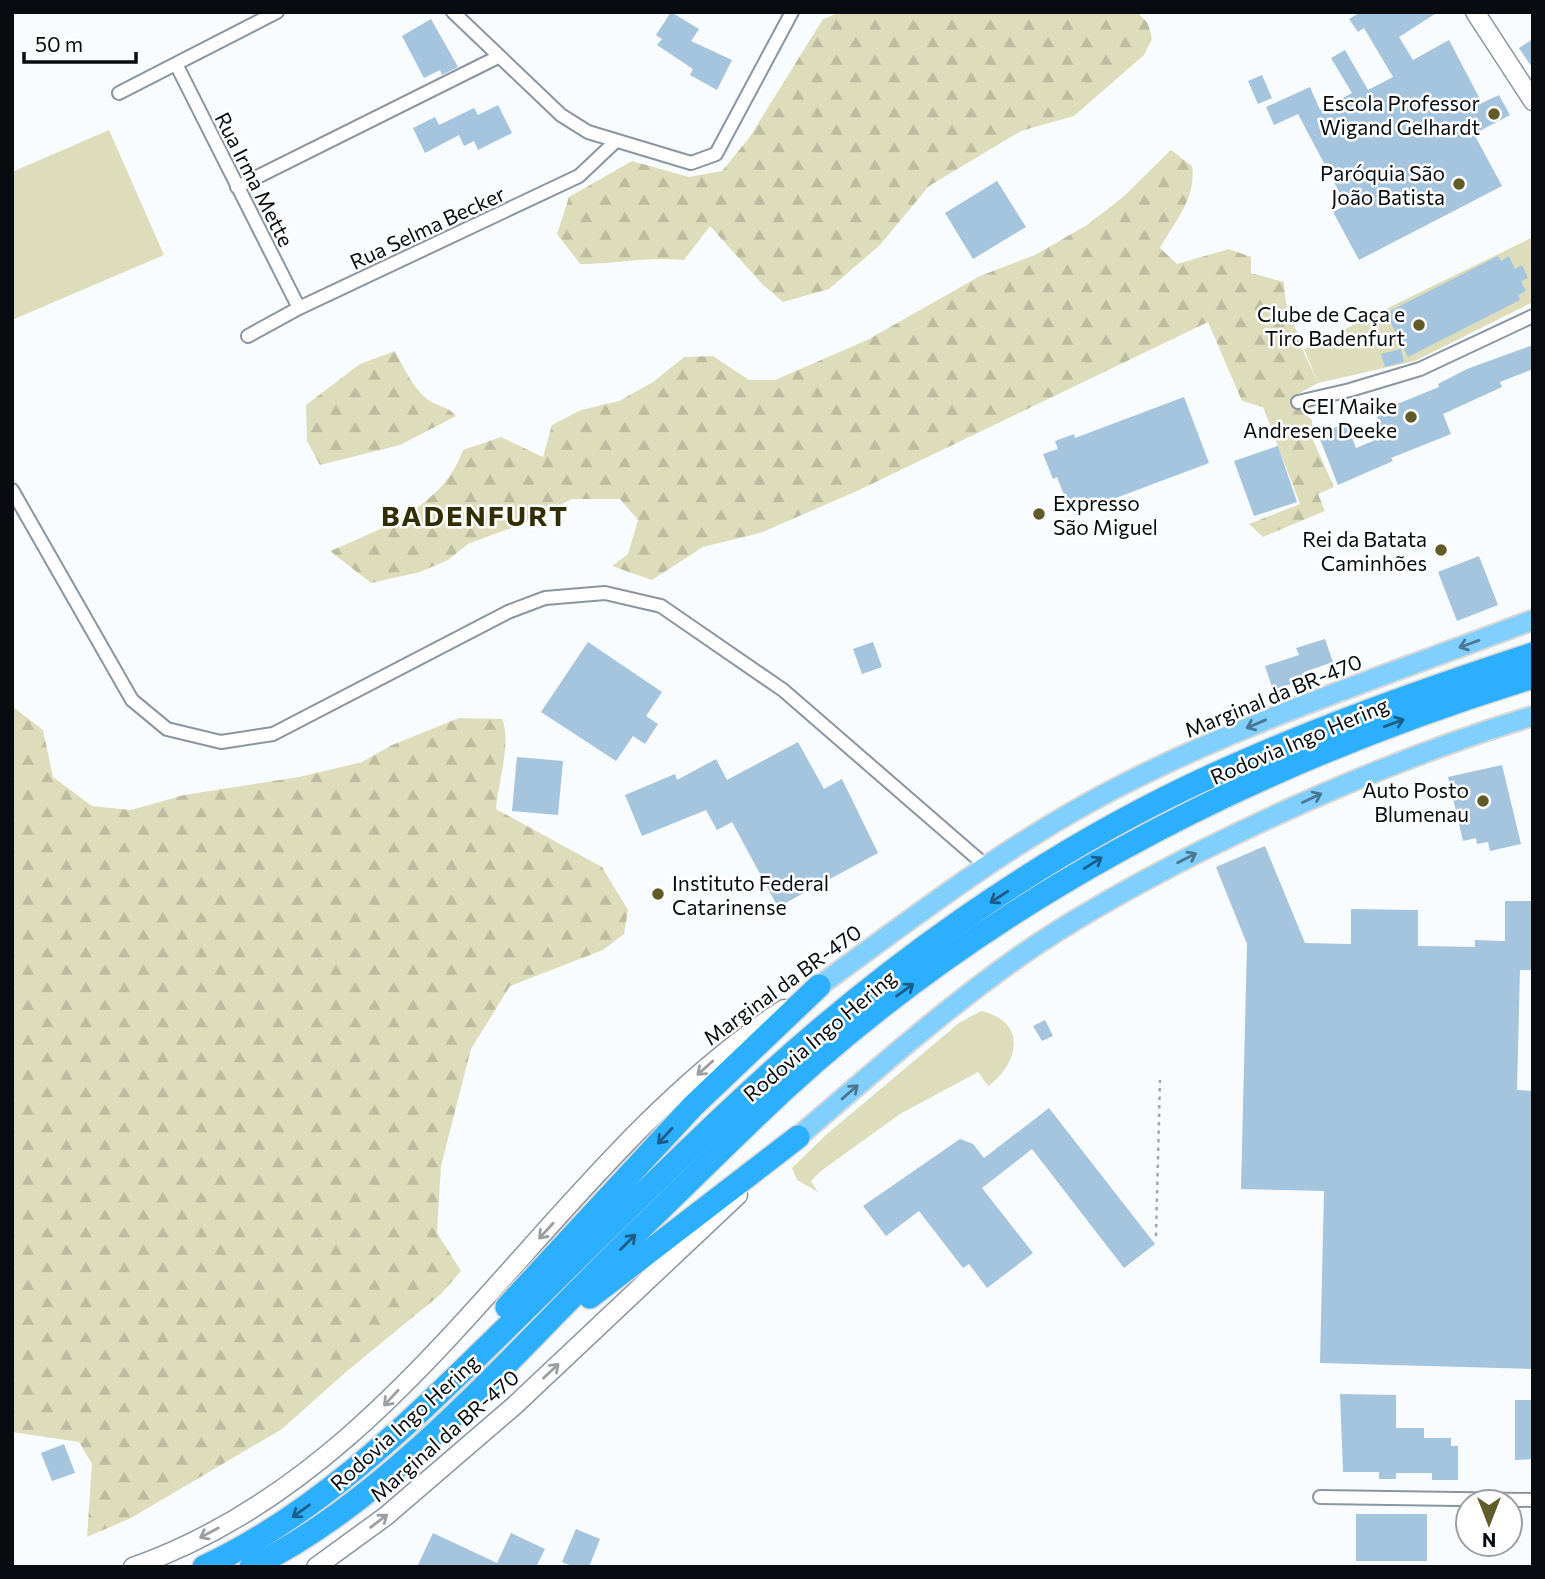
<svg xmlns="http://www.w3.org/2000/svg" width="1545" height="1579" font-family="Commissioner,sans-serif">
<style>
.grass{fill:#deddbb}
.forest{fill:url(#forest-firs)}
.building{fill:#a5c4dd}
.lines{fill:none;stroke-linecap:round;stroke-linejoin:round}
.street-casing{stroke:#8996a1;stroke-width:16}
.secondary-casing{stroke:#8996a1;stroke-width:21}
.primary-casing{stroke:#d7d8d9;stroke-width:23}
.highway-casing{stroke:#d7d8d9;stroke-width:26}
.path{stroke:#a4a7aa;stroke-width:2.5;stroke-dasharray:3.5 5;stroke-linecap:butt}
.street{stroke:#fff;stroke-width:12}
.secondary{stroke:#fff;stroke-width:18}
.primary{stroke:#80cffe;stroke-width:19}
.highway{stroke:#2caffe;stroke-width:23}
.oneway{stroke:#4a7793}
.oneway2{stroke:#1a5e87}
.oneway3{stroke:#9c9e9f}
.poi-dot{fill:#5f5c29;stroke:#fff;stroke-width:2.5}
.labels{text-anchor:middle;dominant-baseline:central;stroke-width:5;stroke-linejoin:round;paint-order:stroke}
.poi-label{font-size:21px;fill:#080c10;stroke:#fff;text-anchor:end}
.street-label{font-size:21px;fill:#080c10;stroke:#fff}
.district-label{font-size:28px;font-weight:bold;letter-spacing:2px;fill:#312e03;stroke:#fff}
</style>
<defs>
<pattern id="forest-firs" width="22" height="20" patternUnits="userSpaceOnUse" patternTransform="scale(1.75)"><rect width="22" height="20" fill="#deddbb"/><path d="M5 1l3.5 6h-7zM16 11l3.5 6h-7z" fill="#bdbca0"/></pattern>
</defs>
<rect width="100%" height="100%" fill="#f9fcfe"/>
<g class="grass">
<polygon points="109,130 164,255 12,320 12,172"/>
<polygon points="1533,237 1533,302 1415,361 1318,383 1304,349"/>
<path d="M981,1011C1027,1021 1020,1063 988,1086L978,1072L900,1114L821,1171L811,1181L818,1192L797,1180L792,1168L827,1134L959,1023Z"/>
</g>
<g class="forest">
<path d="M841,12H1137L1148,23L1152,39L1144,55L1074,116L1021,131L929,186L880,245L829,289L783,302L762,284L710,226L684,260C649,256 616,264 580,264L557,234L569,197L632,161L689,177L722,171L749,138L823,19Z"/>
<path d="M1171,150L1192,166C1197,197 1174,223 1160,248L1177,264L1229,249L1251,257V273L1284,282C1284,299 1289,320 1299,334V342L1318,383L1296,395L1302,410L1312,420V438L1334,487L1318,494L1325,511L1263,537L1249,524L1300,504L1263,407L1242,401L1208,322L857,491L760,533L703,547L652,580L612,566L628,554L638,520L620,499H572L527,522L468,544L448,560L420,572L371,583L330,551C381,529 443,507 463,450L501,437L543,457L552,425L581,410L619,401L653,382L684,357L713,356L749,380H775L867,340L980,276L1035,255L1087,225L1123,197Z"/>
<path d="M395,351C404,368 412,387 427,399C437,407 447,405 456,416L400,445L320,465L307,441L306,405L360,364Z"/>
<path d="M12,706L43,730L53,777L92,806L131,810L184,795L299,777L362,762L392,745L459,718L502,719C512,741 498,783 496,809L602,867L628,910L624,934L603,950L510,986L471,1049L441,1166L437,1233L461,1271L441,1294L346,1372L282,1429L131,1518L87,1537L92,1464L79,1442L12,1432Z"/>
</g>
<g class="building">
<polygon points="671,12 699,29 691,41 732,60 717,90 690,75 693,69 657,45 662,39 656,35"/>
<polygon points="1361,12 1438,12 1399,37 1413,60 1449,40 1482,103 1499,95 1510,115 1474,134 1502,186 1359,260 1333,212 1346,205 1298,114 1274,125 1266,107 1310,87 1320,110 1352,93 1331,58 1345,50 1368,90 1393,77 1364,28 1358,32 1349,19"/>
<polygon points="431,19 458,67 442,75 440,70 424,78 402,36"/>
<polygon points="1533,39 1533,69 1519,48"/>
<polygon points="1262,75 1272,98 1258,104 1248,81"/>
<polygon points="498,105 512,133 478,150 474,141 464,146 459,135 425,153 413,128 435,117 439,125 474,108 478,115"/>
<polygon points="997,181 1026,227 973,259 945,213"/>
<polygon points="1498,256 1501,261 1509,256 1515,269 1522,265 1528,278 1521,281 1526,291 1518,295 1520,300 1408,357 1386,313"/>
<polygon points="1533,345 1533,369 1500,382 1502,387 1443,414 1451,434 1391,458 1393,461 1338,485 1318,434 1346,423 1356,448 1385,436 1373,407 1387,401 1390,407 1439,387 1438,384 1467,369"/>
<polygon points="1401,349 1404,362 1385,367 1381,354"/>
<polygon points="1184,397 1209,463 1097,505 1095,500 1070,510 1057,477 1053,479 1043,454 1058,449 1055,441 1074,434 1075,438"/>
<polygon points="1278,446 1297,502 1254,516 1234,461"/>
<polygon points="1479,556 1498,605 1457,621 1438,572"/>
<polygon points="1325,639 1333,662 1304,672 1307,679 1273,690 1265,666 1299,655 1296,648"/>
<polygon points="588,642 662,692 646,716 658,724 645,744 633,736 616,761 541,712"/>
<polygon points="873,642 882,667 862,674 853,649"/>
<polygon points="798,742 824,789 842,779 878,853 778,907 732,822 717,830 706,810 642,836 625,795 675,774 677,780 716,759 727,780"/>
<polygon points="517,757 563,761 558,815 512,811"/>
<polygon points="1502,765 1521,844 1490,851 1488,842 1477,844 1476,838 1463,841 1448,777"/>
<polygon points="1265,846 1305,943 1351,944 1351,909 1418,910 1418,946 1475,947 1475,940 1505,941 1505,901 1533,901 1533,970 1520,970 1517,1090 1533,1091 1533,1369 1320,1363 1324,1191 1241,1189 1247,944 1216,867"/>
<polygon points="1045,1020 1053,1036 1042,1041 1033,1026"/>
<polygon points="1049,1108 1155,1244 1124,1268 1032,1149 982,1188 1033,1253 987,1288 969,1264 963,1268 919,1211 886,1236 863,1206 960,1139 973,1144 984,1158"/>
<polygon points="1340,1394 1396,1395 1396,1428 1424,1428 1424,1438 1451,1438 1451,1446 1458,1446 1458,1480 1432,1480 1432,1473 1396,1473 1396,1479 1379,1479 1379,1472 1343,1472"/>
<polygon points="1515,1400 1533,1400 1533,1459 1515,1460"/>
<polygon points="64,1444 75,1473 52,1481 41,1453"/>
<rect x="1356" y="1514" width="71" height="47"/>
<polygon points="576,1529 600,1539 589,1567 574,1567 562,1562"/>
<polygon points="433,1533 497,1563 511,1533 545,1549 536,1567 417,1567"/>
</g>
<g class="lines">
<g class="street-casing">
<g id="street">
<polyline points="453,12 561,115 588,132 691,163 716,154 792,12"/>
<polyline points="177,66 299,308"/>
<polyline points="119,93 277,12"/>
<polyline points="237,187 498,57"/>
<polyline points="248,336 299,308 579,176 615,142"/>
<polyline points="1298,402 1350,390 1420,369 1533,316"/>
<polyline points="12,490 132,700 167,729 221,742 273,734 508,612 545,598 605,593 661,606 783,690 986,866"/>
<polyline points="1320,1497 1533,1500"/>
</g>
</g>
<g class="secondary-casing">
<g id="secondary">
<polyline points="1475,12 1533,101"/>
<path d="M133,1567C415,1468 544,1167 784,1009"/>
<polyline points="316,1567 386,1516 514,1406 738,1195"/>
</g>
</g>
<g class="primary-casing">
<g id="primary">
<path d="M819,986C918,914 1015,839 1124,784C1255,717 1396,672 1533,620"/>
<path d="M798,1137C871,1074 942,1011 1020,956C1077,916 1138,883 1199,852C1307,798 1417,751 1533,716"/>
</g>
</g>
<g class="highway-casing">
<g id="highway">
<polyline points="590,1297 798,1137"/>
<polyline points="507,1307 693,1106 819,986"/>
<path d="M204,1567C317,1514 405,1427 493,1341C575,1261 656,1179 740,1101C878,971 1039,855 1211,776C1316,728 1423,690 1533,654"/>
<path d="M251,1567C368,1511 476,1395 566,1303C627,1241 690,1180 753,1119C971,907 1244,766 1533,677"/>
</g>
</g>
<polyline class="path" points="1156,1236 1160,1080"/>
<use href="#street" class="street"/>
<use href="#secondary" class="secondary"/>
<use href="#primary" class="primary"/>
<use href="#highway" class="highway"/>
</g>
<defs><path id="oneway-shaft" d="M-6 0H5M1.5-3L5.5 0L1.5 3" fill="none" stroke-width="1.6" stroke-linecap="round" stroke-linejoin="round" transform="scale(1.75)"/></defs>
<g class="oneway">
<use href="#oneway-shaft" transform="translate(1469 644) rotate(160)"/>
<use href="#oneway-shaft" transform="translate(1256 724) rotate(157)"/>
<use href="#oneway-shaft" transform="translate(1312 798) rotate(-25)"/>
<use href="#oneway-shaft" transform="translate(1187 858) rotate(-27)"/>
<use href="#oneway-shaft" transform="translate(850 1092) rotate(-41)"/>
</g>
<g class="oneway2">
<use href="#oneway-shaft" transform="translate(1394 723) rotate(-20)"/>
<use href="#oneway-shaft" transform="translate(1093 863) rotate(-32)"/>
<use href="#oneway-shaft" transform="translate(999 897) rotate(147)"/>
<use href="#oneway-shaft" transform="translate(905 990) rotate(-36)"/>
<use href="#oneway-shaft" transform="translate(665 1136) rotate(133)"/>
<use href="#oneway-shaft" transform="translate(628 1242) rotate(-45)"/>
<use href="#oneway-shaft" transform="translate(301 1511) rotate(144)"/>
</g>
<g class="oneway3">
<use href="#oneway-shaft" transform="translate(705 1068) rotate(138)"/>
<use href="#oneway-shaft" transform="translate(546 1231) rotate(133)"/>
<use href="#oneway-shaft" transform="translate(551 1371) rotate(-43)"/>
<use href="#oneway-shaft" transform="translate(391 1398) rotate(133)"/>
<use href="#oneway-shaft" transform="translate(379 1521) rotate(-37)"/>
<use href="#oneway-shaft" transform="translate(209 1533) rotate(152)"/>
</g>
<g class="poi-dot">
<circle cx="1494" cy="114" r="7"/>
<circle cx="1459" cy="184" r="7"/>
<circle cx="1419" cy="325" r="7"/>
<circle cx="1411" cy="417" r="7"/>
<circle cx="1039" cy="514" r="7"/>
<circle cx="1441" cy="550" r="7"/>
<circle cx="1483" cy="801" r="7"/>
<circle cx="658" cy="894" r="7"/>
</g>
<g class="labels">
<g class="poi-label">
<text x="1480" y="102">Escola Professor<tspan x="1480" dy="24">Wigand Gelhardt</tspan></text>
<text x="1445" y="172">Paróquia São<tspan x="1445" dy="24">João Batista</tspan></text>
<text x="1405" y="313">Clube de Caça e<tspan x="1405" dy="24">Tiro Badenfurt</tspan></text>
<text x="1397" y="405">CEI Maike<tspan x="1397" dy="24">Andresen Deeke</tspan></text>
<text x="1053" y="502" text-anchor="start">Expresso<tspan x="1053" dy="24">São Miguel</tspan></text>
<text x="1427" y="538">Rei da Batata<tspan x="1427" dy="24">Caminhões</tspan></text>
<text x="1469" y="789">Auto Posto<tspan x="1469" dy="24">Blumenau</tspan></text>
<text x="672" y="882" text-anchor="start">Instituto Federal<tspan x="672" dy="24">Catarinense</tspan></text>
</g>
<g class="street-label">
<text transform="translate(255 179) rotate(63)">Rua Irma Mette</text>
<text transform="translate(427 227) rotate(-25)">Rua Selma Becker</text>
<text transform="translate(1273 695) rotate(-22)">Marginal da BR-470</text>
<text transform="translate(1299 740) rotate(-23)">Rodovia Ingo Hering</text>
<text transform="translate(782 984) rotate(-36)">Marginal da BR-470</text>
<text transform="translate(819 1035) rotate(-40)">Rodovia Ingo Hering</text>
<text transform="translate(404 1422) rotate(-42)">Rodovia Ingo Hering</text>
<text transform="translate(444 1435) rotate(-41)">Marginal da BR-470</text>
</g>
<g class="district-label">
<text x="475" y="515">BADENFURT</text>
</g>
</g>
<rect width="1545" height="1579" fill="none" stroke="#080c10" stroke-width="28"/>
<g transform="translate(1489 1523) rotate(180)"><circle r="33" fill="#ffffff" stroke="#9c9e9f" stroke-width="2"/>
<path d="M0-5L12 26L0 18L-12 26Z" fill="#5f5c29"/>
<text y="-10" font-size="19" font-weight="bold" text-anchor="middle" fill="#080c10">N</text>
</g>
<path d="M24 52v10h112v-10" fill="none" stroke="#080c10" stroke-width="3.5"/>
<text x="35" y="52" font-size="21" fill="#080c10" stroke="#ffffff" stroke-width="5" paint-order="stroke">50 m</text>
</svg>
